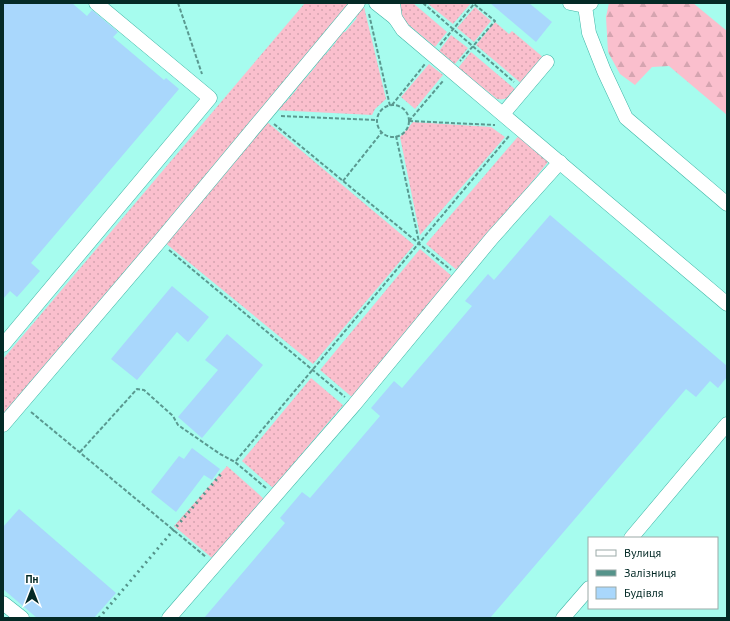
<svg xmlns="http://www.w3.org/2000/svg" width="730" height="621" font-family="'PT Sans',sans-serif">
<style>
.grass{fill:url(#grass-dots)}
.forest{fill:url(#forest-firs)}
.building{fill:#a9d7fc}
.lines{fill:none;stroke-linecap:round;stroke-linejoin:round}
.minor-casing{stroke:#3eb5a6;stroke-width:15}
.path{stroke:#5a9990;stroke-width:2;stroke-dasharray:4 2;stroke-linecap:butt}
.minor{stroke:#fff;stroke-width:14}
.rail{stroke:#55938a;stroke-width:3;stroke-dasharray:2 4;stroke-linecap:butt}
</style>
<defs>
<pattern id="grass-dots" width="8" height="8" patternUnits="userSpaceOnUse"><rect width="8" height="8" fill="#fabfcd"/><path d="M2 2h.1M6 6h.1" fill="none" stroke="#d5a4b0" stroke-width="1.8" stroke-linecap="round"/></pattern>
<pattern id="forest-firs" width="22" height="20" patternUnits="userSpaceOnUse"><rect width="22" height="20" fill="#fabfcd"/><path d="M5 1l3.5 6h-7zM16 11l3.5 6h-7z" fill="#d5a4b0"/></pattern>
</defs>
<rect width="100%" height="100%" fill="#a6fcee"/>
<g class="grass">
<polygon points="305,3 353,3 3,420 3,359"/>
<polygon points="400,3 413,3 447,32 435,47 404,21 401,14"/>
<polygon points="427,3 471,3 453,24"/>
<polygon points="364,7 386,99 375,109 372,115 273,110 280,100 285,103 297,89 293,85 300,77 304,80 316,66 313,63 322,52 325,55 336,42 333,38 341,31 345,32 357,18 352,15 360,8"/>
<polygon points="475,7 491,21 474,42 457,28"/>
<polygon points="495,22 509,34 512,31 544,58 522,84 476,45"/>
<polygon points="451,35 468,48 455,64 439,51"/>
<path d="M471,52L516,90C511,96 507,101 497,99L458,68Z"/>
<polygon points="429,64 443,75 415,109 401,97"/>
<polygon points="266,121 414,245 313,364 164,242"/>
<polygon points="413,122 491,127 505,137 420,235 400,137"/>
<polygon points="521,133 548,162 459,272 426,244"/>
<polygon points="420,249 453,277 353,398 320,370"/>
<polygon points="311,378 343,405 273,488 242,461"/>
<polygon points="227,466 264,499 212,558 174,526"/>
</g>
<polygon class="forest" points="609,3 693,3 727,31 727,115 669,66 652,67 635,85 620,74 608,52 606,17"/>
<g class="building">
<polygon points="3,3 72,3 87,16 92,10 118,32 113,37 164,80 166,78 179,89 31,263 40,271 17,297 10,291 3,299"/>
<polygon points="490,3 529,3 552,22 536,42"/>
<polygon points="550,215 727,366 727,377 718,388 710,381 696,397 686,389 490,618 204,618 285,523 280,518 302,492 310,498 380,416 371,408 394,381 402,388 472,306 465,301 488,274 494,280"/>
<polygon points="172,286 209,317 188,342 177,332 137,380 111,359"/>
<polygon points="227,334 263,365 202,438 178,417 218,370 205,360"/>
<polygon points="192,448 220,469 212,480 204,475 176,512 151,492 179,456 184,459"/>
<polygon points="19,509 116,593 94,618 37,618 3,589 3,527"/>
</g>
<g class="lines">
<g class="minor-casing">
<g id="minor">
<polyline points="376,3 395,18"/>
<polyline points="393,3 395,18 403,30 727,304"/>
<polyline points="570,3 585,6 591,3"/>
<polyline points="585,6 589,33 604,71 626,118 727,204"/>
<polyline points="503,114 547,62"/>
<polyline points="3,345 210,98 96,3"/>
<polyline points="3,425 159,242 358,3"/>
<polyline points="631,538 727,424"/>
<polyline points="3,603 22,618"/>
<polyline points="169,618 354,405 492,238 560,162"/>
<polyline points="563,618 589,588"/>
</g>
</g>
<g class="path">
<polyline points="178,3 202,74"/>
<polyline points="423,3 514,82"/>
<polyline points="369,14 390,106"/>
<polyline points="440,45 474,4 495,21 460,61"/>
<polyline points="392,105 425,64"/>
<circle cx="393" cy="121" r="16"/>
<polyline points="281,116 377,120"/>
<polyline points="409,121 443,81"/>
<polyline points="409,121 495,125"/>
<polyline points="274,124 451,270"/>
<polyline points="396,136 419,242"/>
<polyline points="343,181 382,132"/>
<polyline points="169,250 345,397"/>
<polyline points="31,412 206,557"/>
<polyline points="80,452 137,389 144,390 173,416 178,425 220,454 235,462"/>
<polyline points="266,488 235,462 509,136"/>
</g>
<use href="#minor" class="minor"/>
<polyline class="rail" points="99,618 221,474"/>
</g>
<rect width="730" height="621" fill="none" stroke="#042a26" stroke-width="8"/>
<rect x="588" y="537" width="130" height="72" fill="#ffffff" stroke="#9baaa8"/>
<rect x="596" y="550" width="20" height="6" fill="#ffffff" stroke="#9baaa8"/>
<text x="624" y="557" font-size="12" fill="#042a26">Вулиця</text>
<rect x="596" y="570" width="20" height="6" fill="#55938a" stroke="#9baaa8"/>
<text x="624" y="577" font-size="12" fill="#042a26">Залізниця</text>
<rect x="596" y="587" width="20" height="12" fill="#a9d7fc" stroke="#9baaa8"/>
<text x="624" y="597" font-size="12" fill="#042a26">Будівля</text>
<g transform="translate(32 589)" stroke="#ffffff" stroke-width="3" paint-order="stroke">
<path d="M0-3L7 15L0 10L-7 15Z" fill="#042a26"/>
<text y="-6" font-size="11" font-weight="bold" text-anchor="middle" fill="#042a26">Пн</text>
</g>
</svg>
